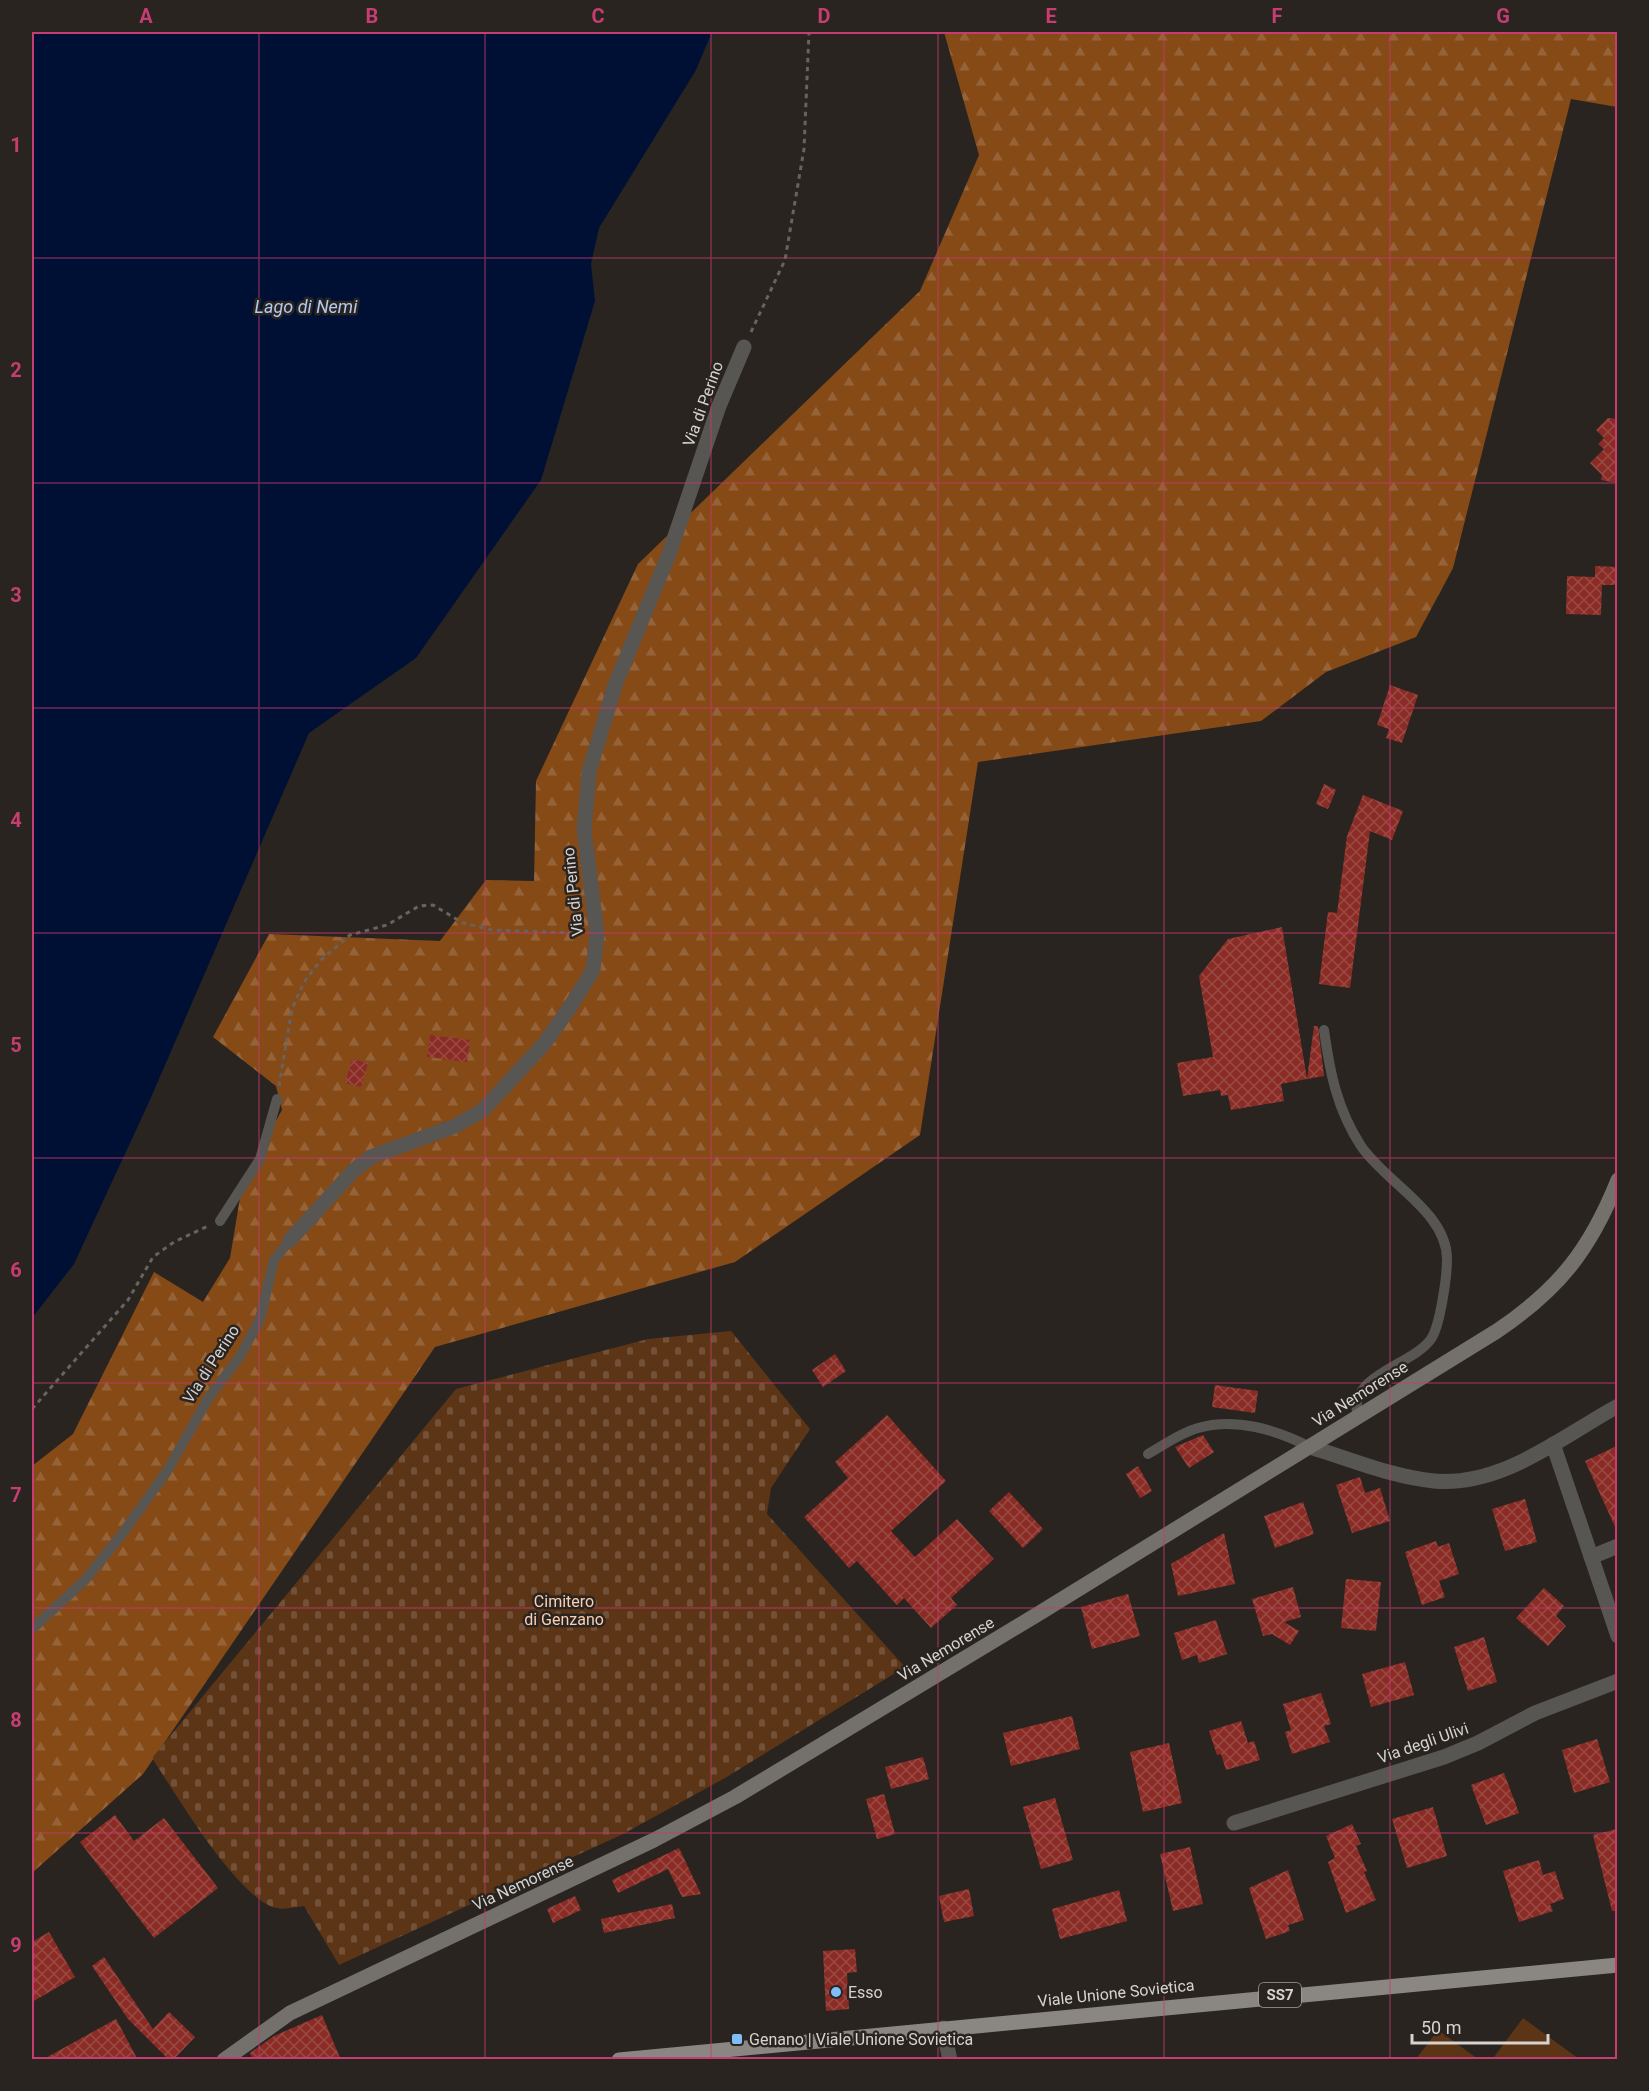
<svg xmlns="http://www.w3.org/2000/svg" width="1649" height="2091" font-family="Roboto,sans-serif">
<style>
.forest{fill:url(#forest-firs)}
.cemetery{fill:url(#cemetery-stones)}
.pitch{fill:#5c3517}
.water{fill:#001035}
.building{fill:url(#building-cross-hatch)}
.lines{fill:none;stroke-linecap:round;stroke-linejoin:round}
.path{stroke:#67635f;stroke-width:3;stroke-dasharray:4.5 4.5;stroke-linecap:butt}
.lane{stroke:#585653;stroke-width:10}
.street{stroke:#585653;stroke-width:15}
.secondary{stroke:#74716d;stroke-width:15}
.primary{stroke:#8a8681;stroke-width:15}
.grid{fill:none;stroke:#c63d72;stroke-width:1.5;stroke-opacity:0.55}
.poi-dot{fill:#7ebef9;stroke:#292420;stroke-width:2}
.labels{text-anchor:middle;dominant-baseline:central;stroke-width:5;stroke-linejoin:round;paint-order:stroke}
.shield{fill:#292420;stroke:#a29e9b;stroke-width:1.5}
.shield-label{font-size:15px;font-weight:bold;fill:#d6d3d0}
.street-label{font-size:16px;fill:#d6d3d0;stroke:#292420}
.park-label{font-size:16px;fill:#fbcfb1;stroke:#292420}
.poi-label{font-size:16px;fill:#d6d3d0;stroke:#292420;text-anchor:start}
.water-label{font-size:18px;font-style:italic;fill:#b1caf2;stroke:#292420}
.neatline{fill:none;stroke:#c63d72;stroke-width:2}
.grid-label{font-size:20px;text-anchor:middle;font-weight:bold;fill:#c63d72}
</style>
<defs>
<pattern id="forest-firs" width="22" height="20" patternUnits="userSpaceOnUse" patternTransform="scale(1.5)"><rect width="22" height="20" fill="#864a17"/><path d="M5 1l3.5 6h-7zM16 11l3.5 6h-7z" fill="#966338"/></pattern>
<pattern id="cemetery-stones" width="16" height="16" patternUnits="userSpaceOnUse" patternTransform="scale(1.5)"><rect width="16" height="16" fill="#5c3517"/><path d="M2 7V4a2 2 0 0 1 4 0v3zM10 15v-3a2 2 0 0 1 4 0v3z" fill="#735138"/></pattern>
<pattern id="building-cross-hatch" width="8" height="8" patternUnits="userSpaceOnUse" patternTransform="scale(1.5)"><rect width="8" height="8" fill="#8a2c25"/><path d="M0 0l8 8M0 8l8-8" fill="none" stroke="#9a4a44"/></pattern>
</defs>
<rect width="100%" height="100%" fill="#292420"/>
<polygon class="forest" points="944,32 1617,32 1617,107 1571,99 1453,568 1416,637 1326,672 1261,721 978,762 920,1135 735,1262 435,1347 143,1774 32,1873 32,1466 73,1434 154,1272 203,1302 230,1258 243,1180 282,1110 276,1086 213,1037 269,934 440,941 486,880 534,881 536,781 638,564 920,291 979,155"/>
<path class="cemetery" d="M731,1331L810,1429L771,1488L767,1514L905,1667L725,1778L623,1834L339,1965L304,1906C296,1907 284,1910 276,1908C237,1898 176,1794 152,1758L456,1389L648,1339Z"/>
<g class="pitch">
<polygon points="1523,2018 1579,2059 1494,2057"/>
<polygon points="1438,2030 1478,2059 1416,2059"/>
</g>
<polygon class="water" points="32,32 712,32 696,70 599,228 591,264 595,301 541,480 416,658 309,733 149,1102 74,1264 32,1318"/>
<g class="building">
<polygon points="1608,418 1617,419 1617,483 1601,480 1602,475 1590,463 1604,449 1598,444 1604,438 1596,430"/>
<polygon points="1595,566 1617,567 1617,585 1602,585 1601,615 1566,614 1567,576 1595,577"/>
<polygon points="1390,685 1418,695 1402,743 1386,738 1389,729 1377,725"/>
<polygon points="1324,784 1336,790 1328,809 1316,804"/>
<polygon points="1363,795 1403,811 1392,840 1370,831 1350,988 1319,984 1328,912 1337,913 1347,836"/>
<polygon points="1282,927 1307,1079 1281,1084 1284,1101 1231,1110 1228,1095 1221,1096 1220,1090 1183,1096 1177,1063 1213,1057 1199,976 1228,939"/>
<polygon points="1314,1026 1318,1026 1324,1076 1307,1079"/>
<polygon points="430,1035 470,1040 467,1062 427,1057"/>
<polygon points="352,1059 368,1063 361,1087 345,1083"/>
<polygon points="835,1354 846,1371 823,1387 812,1370"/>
<polygon points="1215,1385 1258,1391 1255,1413 1212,1407"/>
<polygon points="887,1415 946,1481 891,1531 915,1557 957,1519 994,1559 951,1598 957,1605 931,1628 904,1598 897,1605 857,1561 849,1568 804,1517 848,1478 835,1462"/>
<polygon points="1203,1435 1214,1452 1189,1468 1175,1447"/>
<polygon points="1617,1446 1617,1531 1585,1461"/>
<polygon points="1138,1466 1152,1491 1140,1498 1126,1474"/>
<polygon points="1360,1477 1365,1493 1380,1488 1390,1521 1352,1533 1336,1485"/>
<polygon points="1009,1492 1043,1529 1023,1548 989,1511"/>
<polygon points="1525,1499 1537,1542 1505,1551 1492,1509"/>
<polygon points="1303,1502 1314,1534 1275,1548 1264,1516"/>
<polygon points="1224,1533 1235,1584 1178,1596 1171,1564"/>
<polygon points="1436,1541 1438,1547 1449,1543 1459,1574 1439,1581 1445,1597 1422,1605 1405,1552"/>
<polygon points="1346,1579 1381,1582 1376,1631 1341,1628"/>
<polygon points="1293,1587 1301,1617 1284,1622 1299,1631 1290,1645 1272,1634 1263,1636 1252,1599"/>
<polygon points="1544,1588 1564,1606 1556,1616 1566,1626 1548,1646 1516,1618"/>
<polygon points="1128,1594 1140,1636 1092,1649 1081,1607"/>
<polygon points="1216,1620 1227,1654 1199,1663 1197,1655 1182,1660 1174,1633"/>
<polygon points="1484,1637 1497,1682 1468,1691 1454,1647"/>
<polygon points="1405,1662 1414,1695 1371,1707 1362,1674"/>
<polygon points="1321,1693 1331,1724 1324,1726 1330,1742 1292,1754 1285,1732 1291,1730 1283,1704"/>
<polygon points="1072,1716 1080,1749 1011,1766 1003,1733"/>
<polygon points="1241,1721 1248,1743 1254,1741 1260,1760 1226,1770 1221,1754 1217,1755 1209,1731"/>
<polygon points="1597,1739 1610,1782 1574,1793 1562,1750"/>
<polygon points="1169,1743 1182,1803 1143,1812 1130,1752"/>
<polygon points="923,1757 929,1779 891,1789 885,1767"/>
<polygon points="1504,1773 1519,1813 1486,1825 1471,1785"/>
<polygon points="884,1794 895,1834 877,1839 866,1799"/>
<polygon points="1055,1798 1073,1860 1041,1869 1023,1807"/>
<polygon points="1433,1807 1447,1856 1407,1868 1392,1819"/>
<polygon points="115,1815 134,1841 164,1818 218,1888 154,1938 80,1842"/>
<polygon points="1352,1824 1361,1844 1356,1846 1367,1871 1364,1872 1376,1900 1346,1913 1328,1862 1335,1858 1326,1836"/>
<polygon points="1617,1829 1617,1911 1612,1911 1593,1835"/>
<polygon points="1190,1847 1203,1904 1173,1911 1160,1854"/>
<polygon points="679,1848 701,1894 682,1897 668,1869 618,1893 612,1880"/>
<polygon points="1539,1860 1543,1875 1555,1871 1564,1899 1550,1904 1553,1911 1519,1922 1503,1871"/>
<polygon points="1288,1870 1304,1920 1288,1925 1290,1931 1266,1939 1249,1888"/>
<polygon points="969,1889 974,1916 944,1922 939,1896"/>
<polygon points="1119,1890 1127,1921 1060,1939 1052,1909"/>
<polygon points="575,1896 581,1910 553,1923 547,1909"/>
<polygon points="672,1904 675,1918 604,1933 601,1919"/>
<polygon points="49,1932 75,1977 32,2002 32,1942"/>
<polygon points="855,1949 857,1972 847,1973 849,2009 826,2011 823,1951"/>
<polygon points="104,1957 153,2029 169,2012 195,2037 173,2060 169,2060 128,2019 92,1966"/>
<polygon points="322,2015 341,2060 253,2060 250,2053 274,2036"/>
<polygon points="116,2019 138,2060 42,2060"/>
</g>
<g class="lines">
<g class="path">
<polyline points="751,332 785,260 804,149 809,32"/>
<polyline points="279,1086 292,1009 304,982 321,960 350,935 387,925 419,906 433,905 463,923 492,930 580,933"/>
<polyline points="32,1409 128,1300 153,1257 174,1242 208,1226"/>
</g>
<g class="lane">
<path d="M1324,1030C1330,1073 1337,1109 1361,1146C1386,1183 1447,1212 1447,1259C1447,1277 1440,1326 1431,1339C1412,1366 1346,1375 1358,1417"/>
<polyline points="220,1221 260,1159 277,1099"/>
<path d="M1148,1454C1164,1445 1180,1433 1198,1428C1235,1417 1277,1430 1310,1447"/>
<polyline points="32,1629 85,1580 122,1534 167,1471 209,1397 239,1358 260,1319 274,1260 290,1240"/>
</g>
<g class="street">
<polyline points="290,1240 354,1170 371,1157 455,1126 483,1110 544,1044 570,1007 593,970 597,934 584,830 589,772 615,685 669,554 719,406 744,347"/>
<polyline points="1553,1444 1618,1636"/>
<path d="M1310,1447C1350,1459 1392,1477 1434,1481C1502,1487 1561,1437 1618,1406"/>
<polyline points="1591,1557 1618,1546"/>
<polyline points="1234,1823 1444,1757 1478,1743 1535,1713 1618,1681"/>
<polyline points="943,2028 950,2060"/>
</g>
<path class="secondary" d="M224,2060L290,2013L654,1840L735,1797L1038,1614L1497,1331C1559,1289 1590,1250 1618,1180"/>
<polyline class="primary" points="619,2060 1618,1965"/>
</g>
<path class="grid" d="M259,32V2060M485,32V2060M711,32V2060M938,32V2060M1164,32V2060M1390,32V2060M32,258H1618M32,483H1618M32,708H1618M32,933H1618M32,1158H1618M32,1383H1618M32,1608H1618M32,1833H1618"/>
<g class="poi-dot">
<circle cx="836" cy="1992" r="6"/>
<rect x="731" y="2033" width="12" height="12" rx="3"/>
</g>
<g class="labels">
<rect class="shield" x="1259" y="1983" width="42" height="24" rx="4.5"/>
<g class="shield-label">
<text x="1280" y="1995">SS7</text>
</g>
<g class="street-label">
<text transform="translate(703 404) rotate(-70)">Via di Perino</text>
<text transform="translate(573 892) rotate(-96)">Via di Perino</text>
<text transform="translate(211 1364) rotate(-57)">Via di Perino</text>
<text transform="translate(1360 1394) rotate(-32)">Via Nemorense</text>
<text transform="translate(946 1649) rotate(-31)">Via Nemorense</text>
<text transform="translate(1423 1743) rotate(-19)">Via degli Ulivi</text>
<text transform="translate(523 1883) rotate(-25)">Via Nemorense</text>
<text transform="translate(1116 1993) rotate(-6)">Viale Unione Sovietica</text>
</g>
<g class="park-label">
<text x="564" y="1601">Cimitero<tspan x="564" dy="18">di Genzano</tspan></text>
</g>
<g class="poi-label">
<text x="848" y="1992">Esso</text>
<text x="749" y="2039">Genano | Viale Unione Sovietica</text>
</g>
<g class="water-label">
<text x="306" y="306">Lago di Nemi</text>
</g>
</g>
<rect width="1649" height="2091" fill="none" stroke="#292420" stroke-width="66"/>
<path d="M1412 2034v9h136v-9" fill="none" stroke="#d6d3d0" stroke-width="3"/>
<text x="1421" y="2034" font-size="18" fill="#d6d3d0" stroke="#292420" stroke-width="4.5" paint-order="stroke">50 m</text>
<rect x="33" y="33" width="1583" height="2025" class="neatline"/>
<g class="grid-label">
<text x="146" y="23">A</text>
<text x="372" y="23">B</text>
<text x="598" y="23">C</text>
<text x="824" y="23">D</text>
<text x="1051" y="23">E</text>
<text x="1277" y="23">F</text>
<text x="1503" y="23">G</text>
<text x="16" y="152">1</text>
<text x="16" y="377">2</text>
<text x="16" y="602">3</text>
<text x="16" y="827">4</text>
<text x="16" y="1052">5</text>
<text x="16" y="1277">6</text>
<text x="16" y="1502">7</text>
<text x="16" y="1727">8</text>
<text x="16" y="1952">9</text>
</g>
</svg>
